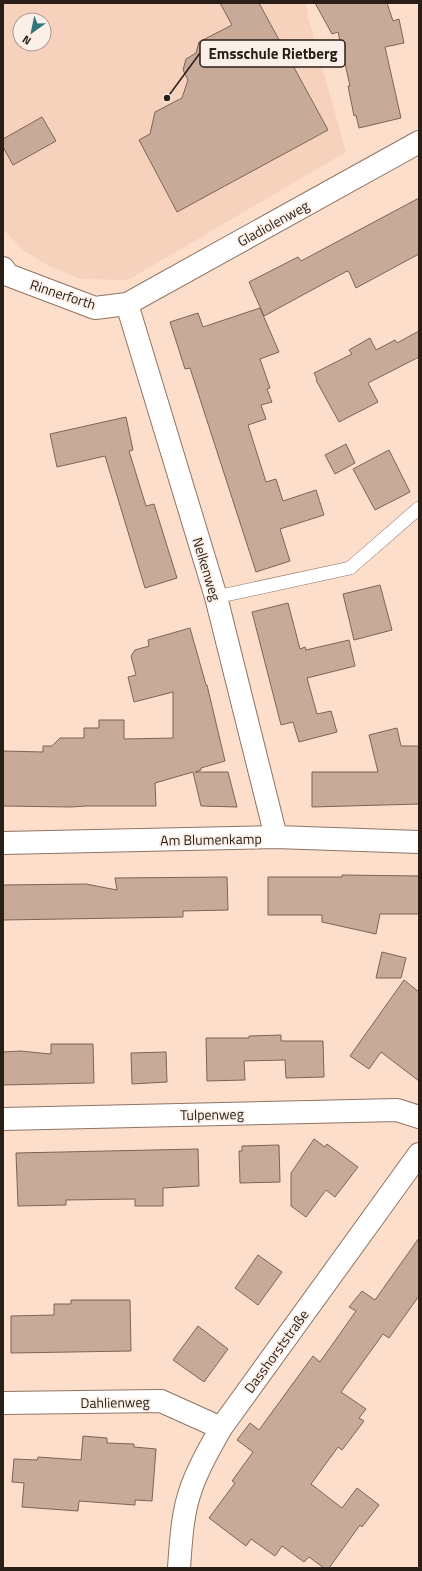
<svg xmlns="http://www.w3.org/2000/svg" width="422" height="1571" font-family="'Titillium Web',sans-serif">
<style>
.built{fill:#f6d1bb;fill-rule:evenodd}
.building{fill:#c7aa98;stroke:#7f6454}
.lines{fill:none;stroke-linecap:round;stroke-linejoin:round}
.lane-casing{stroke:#8f7463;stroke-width:14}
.street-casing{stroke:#8f7463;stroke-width:24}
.lane{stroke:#fff;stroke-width:13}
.street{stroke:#fff;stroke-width:22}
.labels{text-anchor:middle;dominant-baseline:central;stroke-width:3.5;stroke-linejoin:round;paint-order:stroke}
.street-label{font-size:14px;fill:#291f18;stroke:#fbefe7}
.leader{fill:none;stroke:#291f18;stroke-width:1.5}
.callout-dot{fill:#291f18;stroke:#fbefe7;stroke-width:1.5}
.callout{fill:#fbefe7;stroke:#291f18;stroke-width:1.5}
.callout-label{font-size:15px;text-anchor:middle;font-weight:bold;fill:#291f18}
</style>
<rect width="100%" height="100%" fill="#fcdecb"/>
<path class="built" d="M3,3H306L308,17L346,152L128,280L80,279L49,266L23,250L3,229ZM20,20H44V44H20Z"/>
<g class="building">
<polygon points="220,3 259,3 328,130 177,212 139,140 150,134 155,112 182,98 188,80 183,70 186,59 196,53 199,42 232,25"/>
<polygon points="315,3 387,3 393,21 399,19 404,43 385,47 401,118 359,128 356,115 354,116 348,86 350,86 338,32 332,34"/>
<polygon points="42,117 56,141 13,165 3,147 3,139"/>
<polygon points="419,198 419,254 356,288 349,272 347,271 264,316 249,282 298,257 301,261"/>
<polygon points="260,308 279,352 260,359 270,388 267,389 272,402 261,405 266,419 248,425 266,482 276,479 283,501 316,490 324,515 280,529 290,561 256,572 190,368 185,369 170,322 198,313 203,327"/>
<polygon points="419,331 419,357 368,383 378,402 339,422 316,380 317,379 314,373 352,354 349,350 370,338 376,350 395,340 397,343"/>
<polygon points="126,417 133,450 129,451 146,506 154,504 177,578 145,588 105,456 57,467 50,434"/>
<polygon points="346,444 355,463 335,474 325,455"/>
<polygon points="389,450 410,492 375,510 353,469"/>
<polygon points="380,585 392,630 354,640 343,594"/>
<polygon points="288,603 300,649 305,647 306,650 349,640 355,666 307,678 317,714 331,711 337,732 299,742 293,722 281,725 252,612"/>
<polygon points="190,628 206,685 207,685 225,761 201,768 201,770 195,772 228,772 237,807 201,806 193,772 155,783 156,806 86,806 71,807 3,806 3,751 43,752 43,746 52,746 60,738 84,738 84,728 99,728 99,720 124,720 124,739 173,738 173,692 134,702 128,677 136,675 131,656 135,650 149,646 148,640"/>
<polygon points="397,728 401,746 419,746 419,804 312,807 312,772 378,772 369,735"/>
<polygon points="342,875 419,876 419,914 380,914 376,934 322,922 322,915 268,915 268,877 342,877"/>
<polygon points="227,877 228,910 183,911 183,917 3,920 3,885 86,884 117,890 115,878"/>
<polygon points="382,952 406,958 401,978 376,978"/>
<polygon points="404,980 419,992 419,1081 381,1052 369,1069 350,1056"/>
<polygon points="281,1035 281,1041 323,1041 324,1077 286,1078 285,1060 244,1061 245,1080 207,1081 206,1038 249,1038 249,1036"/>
<polygon points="51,1044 93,1044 94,1083 3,1085 3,1052 20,1051 51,1054"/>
<polygon points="166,1052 167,1082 132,1084 131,1053"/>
<polygon points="314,1139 325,1147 327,1144 358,1167 335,1197 326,1190 306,1217 291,1206 291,1173"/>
<polygon points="279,1145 280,1182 240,1183 239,1151 242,1151 242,1146"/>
<polygon points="198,1149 199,1186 163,1188 163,1206 135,1206 135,1199 66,1200 66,1205 18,1206 16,1153"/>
<polygon points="419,1238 419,1296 389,1338 383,1334 341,1392 366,1409 359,1418 364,1421 342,1450 338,1447 311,1484 342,1508 357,1488 379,1505 362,1527 360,1525 329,1568 324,1568 309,1557 304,1562 282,1546 275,1556 251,1539 246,1546 209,1518 235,1483 232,1481 253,1452 237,1440 250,1423 259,1430 313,1356 320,1362 356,1311 349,1307 362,1291 375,1300"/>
<polygon points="258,1255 282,1272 258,1305 235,1288"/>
<polygon points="71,1300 130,1300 131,1351 11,1353 11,1316 54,1315 54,1304 71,1304"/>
<polygon points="198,1326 228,1349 204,1382 173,1360"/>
<polygon points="83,1436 107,1438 107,1443 134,1444 134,1447 156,1449 152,1501 135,1500 135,1505 79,1501 78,1511 22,1507 24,1483 12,1482 14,1459 37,1460 38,1457 81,1460"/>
</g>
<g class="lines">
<g class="lane-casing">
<polyline id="lane" points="216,597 350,568 419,508"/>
</g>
<g class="street-casing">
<g id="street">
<polyline points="3,268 8,275 95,308 127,304 419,142"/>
<polyline points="127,304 216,597 276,837"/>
<polyline points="3,843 276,837 419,842"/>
<polyline points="3,1119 397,1110 419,1117"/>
<polyline points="3,1403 161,1401 221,1428"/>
<path d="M179,1568C181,1541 182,1514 191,1489C198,1467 210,1448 221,1428L419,1154"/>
</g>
</g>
<use href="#lane" class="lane"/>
<use href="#street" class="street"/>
</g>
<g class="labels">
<g class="street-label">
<text transform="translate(273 223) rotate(-29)">Gladiolenweg</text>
<text transform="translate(63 294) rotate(18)">Rinnerforth</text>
<text transform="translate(207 569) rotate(73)">Nelkenweg</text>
<text transform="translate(211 839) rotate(-1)">Am Blumenkamp</text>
<text transform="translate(212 1114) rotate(-1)">Tulpenweg</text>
<text transform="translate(276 1351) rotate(-54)">Dasshorststraße</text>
<text transform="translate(115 1402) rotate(-1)">Dahlienweg</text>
</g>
</g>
<path class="leader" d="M167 98L200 53"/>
<circle class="callout-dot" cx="167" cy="98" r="4"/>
<rect class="callout" x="200" y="40" width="145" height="27" rx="4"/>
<g class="callout-label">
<text x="273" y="59">Emsschule Rietberg</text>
</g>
<rect width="422" height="1571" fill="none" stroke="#291f18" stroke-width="8"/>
<g transform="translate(32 32) rotate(213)"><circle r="19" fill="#fbefe7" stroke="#a79c94"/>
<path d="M0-3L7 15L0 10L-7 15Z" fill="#2f787e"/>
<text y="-6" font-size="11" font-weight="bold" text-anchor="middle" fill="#291f18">N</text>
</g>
</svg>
